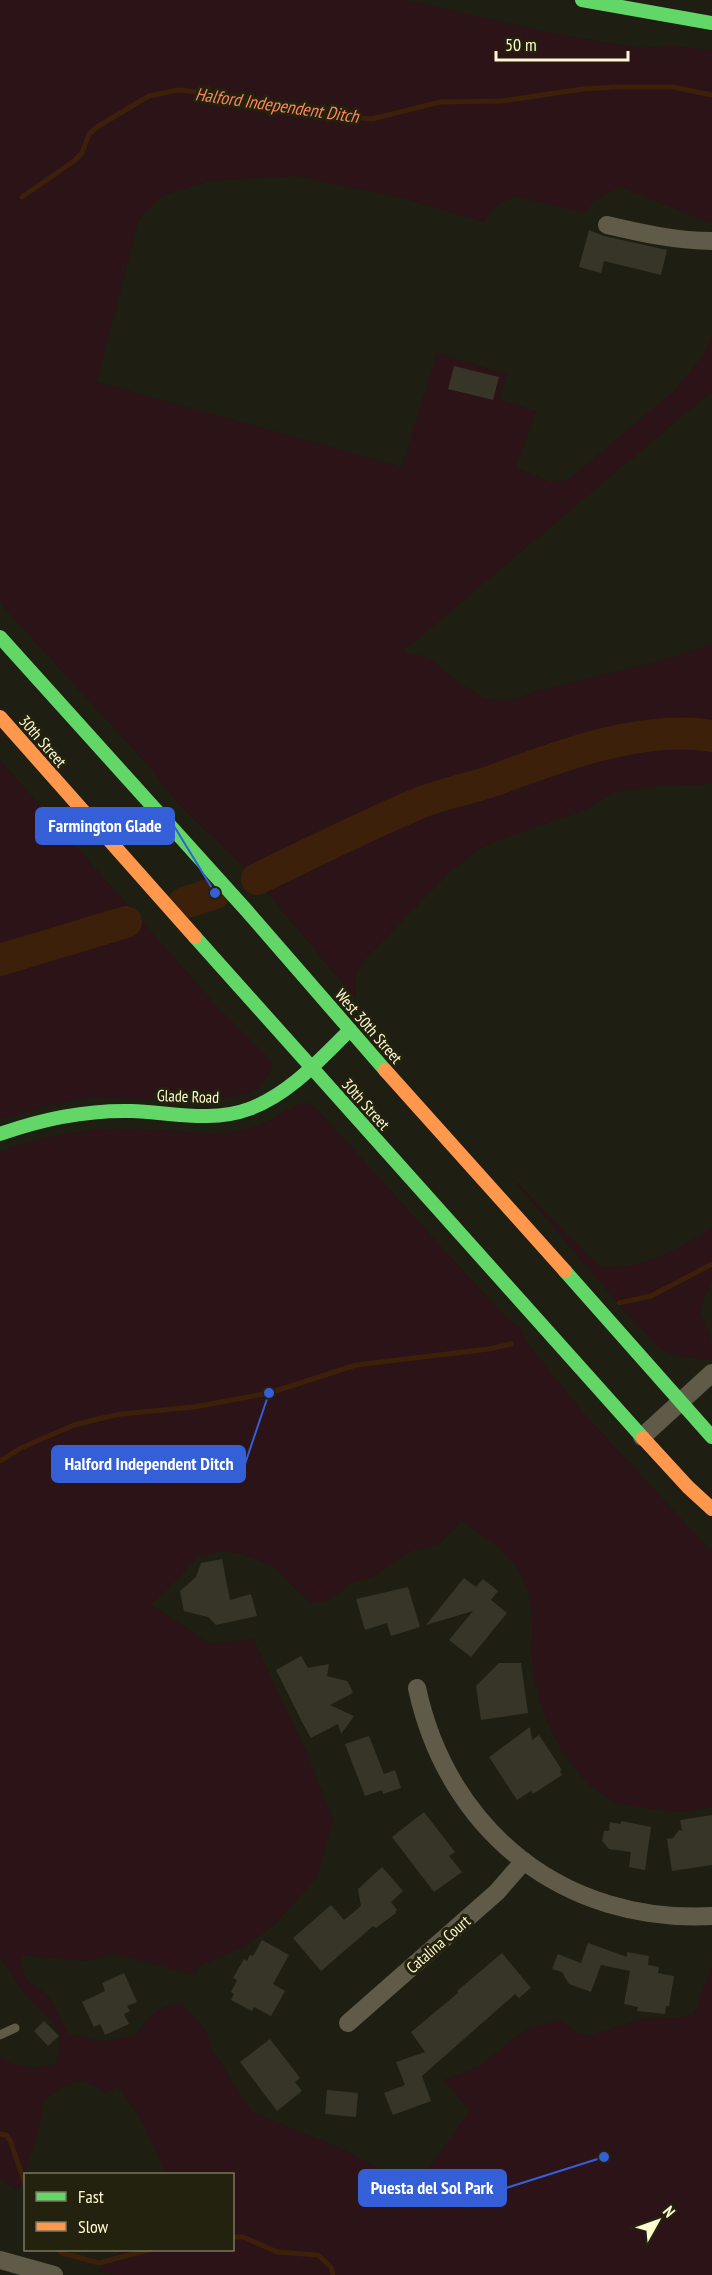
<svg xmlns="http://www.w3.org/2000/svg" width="712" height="2275" font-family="'PT Sans Narrow',sans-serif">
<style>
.green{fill:#2b1317}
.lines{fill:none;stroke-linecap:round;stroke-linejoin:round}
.stream{stroke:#3d200a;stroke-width:5}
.river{stroke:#3d200a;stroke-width:32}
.building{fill:#363528}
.lane{stroke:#5f5b48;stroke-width:9}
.street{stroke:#5f5b48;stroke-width:18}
.fast{stroke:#63d668;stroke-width:14}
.slow{stroke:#ff974d;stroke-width:14}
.labels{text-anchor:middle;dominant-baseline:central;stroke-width:6;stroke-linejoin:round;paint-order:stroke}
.street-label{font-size:16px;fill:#fffad0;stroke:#23220e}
.water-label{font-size:18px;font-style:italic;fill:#ff845e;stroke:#23220e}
.leader{fill:none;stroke:#345fd7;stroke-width:2}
.callout-dot{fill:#345fd7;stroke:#23220e;stroke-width:2}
.callout{fill:#345fd7;stroke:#345fd7;stroke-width:2}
.callout-label{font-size:18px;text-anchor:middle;font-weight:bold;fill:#fff}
</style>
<rect width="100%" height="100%" fill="#1e1e13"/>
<g class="green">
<polygon points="0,0 404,0 566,36 643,48 672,46 712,50 712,223 620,187 594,200 585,213 514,196 492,209 484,222 403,198 296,176 210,181 162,196 139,219 97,382 402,467 437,353 507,374 499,399 536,411 516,467 550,482 568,480 674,391 703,356 712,336 712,391 402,652 430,658 456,681 483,698 505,702 542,690 661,661 712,644 712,724 631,727 547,748 403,804 354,829 270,864 253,876 177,802 147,764 0,603"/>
<polygon points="676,739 712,743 712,784 659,786 614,792 585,810 496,841 479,849 448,874 365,959 356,975 356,999 261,885 335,854 364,837 422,810 536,777 587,759"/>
<path d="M0,760L213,1002L270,1059L273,1064C270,1072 266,1083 258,1088C248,1095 228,1099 216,1100L88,1098L43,1107L0,1119V967L106,937L118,931L125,923C100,914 28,942 0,951Z"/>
<path d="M307,1103L314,1106L463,1271L508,1319L519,1326L531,1348L586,1416L712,1552V1807C702,1808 691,1812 681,1812C667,1811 624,1806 613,1801C569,1779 539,1716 533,1669C529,1637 538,1611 523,1579C510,1553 485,1536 461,1521L438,1545L411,1551L375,1576L349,1584L332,1599L312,1603L295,1589L275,1567L241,1554L223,1550L199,1556L151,1605L210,1644L253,1639L305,1749L333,1820L317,1877L274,1925L245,1946L198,1967L195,1975L116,1954L87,1961L22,1955C18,1985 38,1982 51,2000C57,2011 62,2023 68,2034L104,2041L135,2036C149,2017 155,2006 180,2004L196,2018L206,2031L212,2050L252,2112L345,2150L405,2184L423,2177L470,2110L444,2080L480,2066L515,2037L531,2028L561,2020L577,2033L588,2036L642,2019L678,2018L694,2014L712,1966V2275H115L98,2271L123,2250H232V2174H166L138,2114L117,2086L107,2093L83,2080L62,2087L44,2101L38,2134L19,2190L0,2180V2057C18,2069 36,2069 56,2064C68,2024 52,2023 27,1997C16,1985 10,1970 0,1958V1152C57,1130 102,1127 162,1130C183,1131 205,1135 226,1133C244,1131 262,1125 278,1116C288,1110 295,1104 307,1103Z"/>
<path d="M510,1176L600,1267C644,1270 676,1250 712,1228V1282L705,1295L701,1312L712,1343V1359L705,1360L680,1356L661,1350L621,1307Z"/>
</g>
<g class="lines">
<g class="stream">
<polyline points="22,197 74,161 82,153 89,134 97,127 149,96 178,90 210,93 330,116 372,119 440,102 502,101 583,89 616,87 673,87 712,95"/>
<polyline points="619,1303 651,1296 712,1264"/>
<polyline points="0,1461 21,1448 74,1425 98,1419 121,1414 194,1407 269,1393 356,1365 489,1349 511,1344"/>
<polyline points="0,2134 6,2135 10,2140 26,2187"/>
<polyline points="232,2237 243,2237 277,2252 318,2255 331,2267 333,2275"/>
<polyline points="59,2250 62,2253 99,2263 148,2250"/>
</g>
<g class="river">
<path d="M257,879C312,853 366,825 422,802C445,793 469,789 492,781C557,757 642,724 712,736"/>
<polyline points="184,903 215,893"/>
<polyline points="0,960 126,922"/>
</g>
</g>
<g class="building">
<polygon points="589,230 604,236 667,250 661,275 604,261 601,273 579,267"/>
<polygon points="454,366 499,377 493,400 448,389"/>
<polygon points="222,1559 230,1600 251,1594 257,1616 216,1625 208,1617 184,1611 180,1591 196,1577 201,1563"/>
<polygon points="464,1578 476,1587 483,1579 498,1591 491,1600 507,1613 471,1657 449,1640 473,1611 426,1625"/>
<polygon points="408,1587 420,1627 391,1636 387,1623 365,1630 356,1599"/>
<polygon points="301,1656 308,1668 329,1664 327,1676 347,1681 349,1684 353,1693 330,1705 354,1716 341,1734 338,1724 311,1738 303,1724 276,1670"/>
<polygon points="499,1663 521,1663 528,1713 481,1720 476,1686"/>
<polygon points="530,1727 532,1740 539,1735 562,1770 560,1771 562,1775 533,1794 531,1791 517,1800 489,1757"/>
<polygon points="369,1736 384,1774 395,1770 401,1788 383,1794 382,1790 365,1796 345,1744"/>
<polygon points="424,1812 455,1852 449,1856 462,1872 434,1892 392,1837"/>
<polygon points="712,1815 712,1865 672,1871 667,1839 673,1838 679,1830 682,1831 680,1820"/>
<polygon points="622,1821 651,1827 645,1870 629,1867 631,1852 609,1849 602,1841 604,1831 609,1831 610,1822 620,1824"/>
<polygon points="382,1867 403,1891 391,1902 397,1910 395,1912 396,1913 376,1928 373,1926 321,1971 293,1938 331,1905 344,1920 361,1906 358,1889"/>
<polygon points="262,1940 289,1955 273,1984 285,1991 271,2016 254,2007 252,2011 231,2000 234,1994 231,1992 237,1980 233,1978 244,1959 247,1961 250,1955 253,1956"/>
<polygon points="588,1943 627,1957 627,1952 649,1956 648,1965 659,1967 658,1973 674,1976 669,2006 666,2006 665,2014 637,2011 638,2007 624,2004 630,1971 601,1965 591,1992 569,1984 562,1972 552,1969 558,1954 581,1963"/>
<polygon points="502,1953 531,1988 519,1998 515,1994 422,2076 431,2101 393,2115 384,2093 405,2085 396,2062 425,2052 411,2032 458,1993 457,1991"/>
<polygon points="124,1973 137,2002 127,2006 130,2011 124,2014 129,2024 105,2035 100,2024 94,2027 82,2002 105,1991 102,1983"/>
<polygon points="44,2021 59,2036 48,2046 34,2031"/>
<polygon points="270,2039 300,2078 295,2082 302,2091 277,2111 240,2062"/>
<polygon points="327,2090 358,2093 356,2117 325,2114"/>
</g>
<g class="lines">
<polyline class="lane" points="0,2035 15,2028"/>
<g class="street">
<path d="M607,225C641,233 677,241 712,241"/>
<polyline points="642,1437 712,1373"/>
<path d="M417,1688C448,1832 565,1924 712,1916"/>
<polyline points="348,2023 497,1892 524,1861"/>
<polyline points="0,2260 54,2275"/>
</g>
<g class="fast">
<polyline points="582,0 712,23"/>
<polyline points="0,637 247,911 385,1070"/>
<polyline points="195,937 643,1438"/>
<path d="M0,1134C42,1119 85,1110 131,1111C169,1112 212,1123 249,1109C290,1094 320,1059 350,1030"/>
<polyline points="565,1271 712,1437"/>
</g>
<g class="slow">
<polyline points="0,717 195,937"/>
<polyline points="385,1070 565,1271"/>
<polyline points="643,1438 688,1487 712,1509"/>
</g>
</g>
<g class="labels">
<g class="street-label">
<text transform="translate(43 741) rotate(49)">30th Street</text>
<text transform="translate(369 1026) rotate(49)">West 30th Street</text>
<text transform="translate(188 1096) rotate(2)">Glade Road</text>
<text transform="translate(366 1104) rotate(48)">30th Street</text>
<text transform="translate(438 1944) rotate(-41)">Catalina Court</text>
</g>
<g class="water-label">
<text transform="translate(277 105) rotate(8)">Halford Independent Ditch</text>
</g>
</g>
<path class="leader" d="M215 893L174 826M269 1393L245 1464M604 2157L506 2188"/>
<g class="callout-dot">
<circle cx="215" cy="893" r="6"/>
<circle cx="269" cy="1393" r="6"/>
<circle cx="604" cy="2157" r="6"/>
</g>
<g class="callout">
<rect x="36" y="808" width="138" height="36" rx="6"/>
<rect x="52" y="1446" width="193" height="36" rx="6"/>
<rect x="359" y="2170" width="147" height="36" rx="6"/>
</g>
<g class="callout-label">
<text x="105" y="832">Farmington Glade</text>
<text x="149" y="1470">Halford Independent Ditch</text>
<text x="432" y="2194">Puesta del Sol Park</text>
</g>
<rect x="24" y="2173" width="210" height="78" fill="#23220e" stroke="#7b785c" stroke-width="1.5"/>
<rect x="36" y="2192" width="30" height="9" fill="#63d668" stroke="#7b785c" stroke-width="1.5"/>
<text x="78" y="2203" font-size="18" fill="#fffad0">Fast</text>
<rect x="36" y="2222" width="30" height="9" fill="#ff974d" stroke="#7b785c" stroke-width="1.5"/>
<text x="78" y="2233" font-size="18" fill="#fffad0">Slow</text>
<g transform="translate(658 2221) rotate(50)" stroke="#23220e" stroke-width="4.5" paint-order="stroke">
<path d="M0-4.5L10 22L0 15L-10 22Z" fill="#fffad0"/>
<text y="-9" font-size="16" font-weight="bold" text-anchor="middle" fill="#fffad0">N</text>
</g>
<path d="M496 51v9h132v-9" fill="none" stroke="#fffad0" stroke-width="3"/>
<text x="505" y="51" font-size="18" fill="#fffad0" stroke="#23220e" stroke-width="4.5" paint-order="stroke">50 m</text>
</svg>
